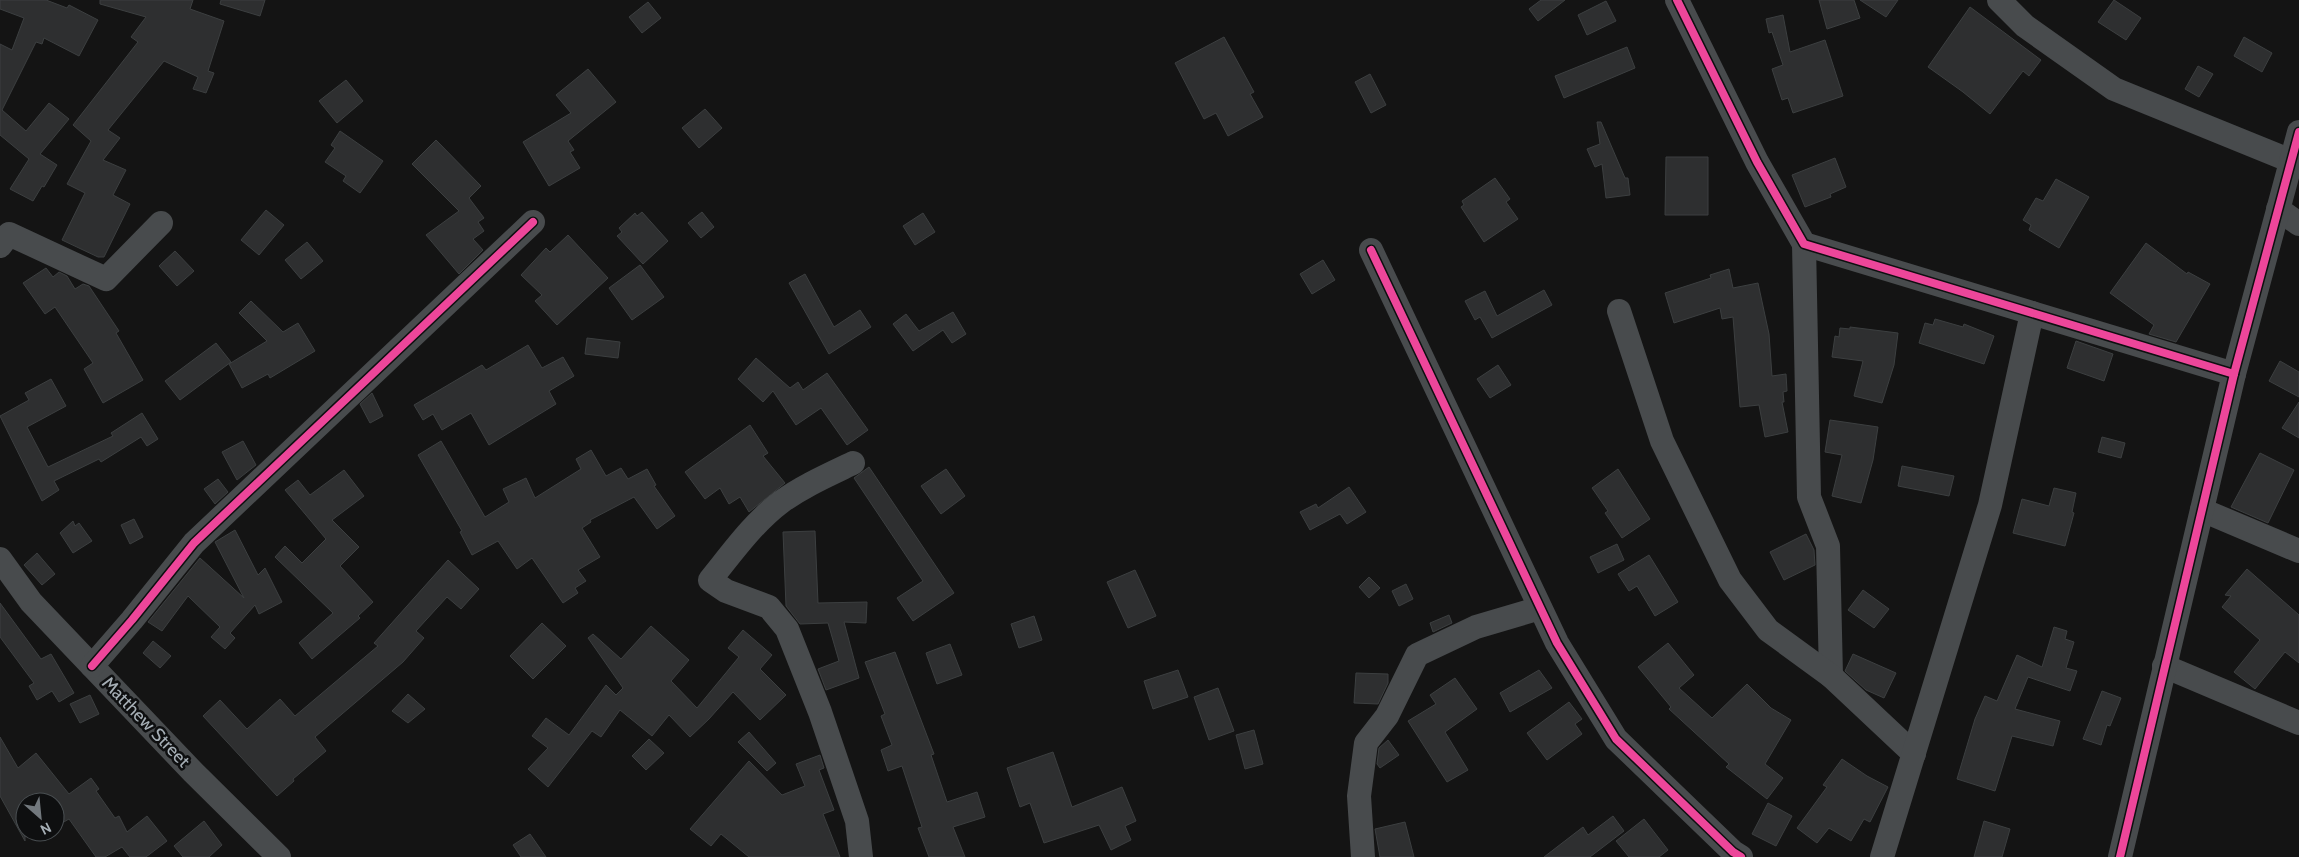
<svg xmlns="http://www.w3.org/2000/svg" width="2299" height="857" font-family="Cabin,sans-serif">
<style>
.building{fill:#2e2f30;stroke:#3c3f40}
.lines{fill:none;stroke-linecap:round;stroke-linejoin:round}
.minor{stroke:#484b4d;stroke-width:24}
.cycleway-casing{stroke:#0e0f10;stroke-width:11}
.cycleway{stroke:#ed469a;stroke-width:8}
.labels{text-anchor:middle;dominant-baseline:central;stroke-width:5;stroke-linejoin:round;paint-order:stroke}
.street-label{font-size:18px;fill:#a5aeb5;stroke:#0e0f10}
</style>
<rect width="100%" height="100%" fill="#141414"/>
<g class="building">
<polygon points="0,0 46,0 67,8 69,5 98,20 79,56 44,38 42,44 36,42 2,110 26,131 49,103 69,119 40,154 57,165 44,187 42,186 33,201 10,189 29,159 0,135 0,44 12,50 24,18 0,9"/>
<polygon points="100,0 193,0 190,9 224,21 208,71 214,73 206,93 193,89 198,77 164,61 108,130 120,138 103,160 126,170 113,195 130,204 104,257 98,257 62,240 85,193 67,184 91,141 73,125 138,42 131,37 146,17 100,4"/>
<polygon points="221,0 265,0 260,16 220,4"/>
<polygon points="1541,0 1565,0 1538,21 1529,9"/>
<polygon points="1819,0 1854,0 1860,18 1827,29"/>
<polygon points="1860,0 1898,0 1886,17"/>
<polygon points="2114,0 2141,18 2126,40 2098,22"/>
<polygon points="1606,1 1616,21 1587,35 1578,15"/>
<polygon points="648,2 661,18 642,33 629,17"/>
<polygon points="1970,7 2041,60 2029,76 2023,71 1990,114 1963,92 1928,67"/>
<polygon points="1783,15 1790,52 1825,40 1843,96 1793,113 1788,98 1782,100 1772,69 1783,65 1772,32 1769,33 1766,19"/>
<polygon points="1224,37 1254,92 1250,94 1263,117 1228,136 1216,113 1204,119 1175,63"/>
<polygon points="2244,37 2272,53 2262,72 2234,56"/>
<polygon points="1627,47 1635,68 1564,98 1555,76"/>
<polygon points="2198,66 2213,74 2199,97 2185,89"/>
<polygon points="588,69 616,102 568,141 574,150 570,152 580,168 549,186 523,142 571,113 556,95"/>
<polygon points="1370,74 1386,105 1371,113 1355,82"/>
<polygon points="346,80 363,101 337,123 319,101"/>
<polygon points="705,109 722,128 699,148 682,128"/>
<polygon points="1597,122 1601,122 1625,178 1628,178 1630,195 1606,198 1602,164 1595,167 1587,149 1600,144"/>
<polygon points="340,131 383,161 360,193 343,181 346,176 325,162 335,148 331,145"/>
<polygon points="436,140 481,186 469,198 484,218 478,222 484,231 473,239 483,250 459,274 426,235 459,211 412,164"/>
<polygon points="1666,157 1708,157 1708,215 1665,215"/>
<polygon points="1835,158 1846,187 1830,194 1831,197 1805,207 1792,175"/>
<polygon points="1495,178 1510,199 1506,202 1518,219 1484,242 1461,207 1464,205 1462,201"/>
<polygon points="2056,179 2089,197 2059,248 2029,230 2031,225 2023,220 2036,198 2043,201"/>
<polygon points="266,210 284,225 259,255 241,240"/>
<polygon points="642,212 668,241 643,264 617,236 622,232 619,228 635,213 637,216"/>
<polygon points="702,212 714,227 701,238 688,223"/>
<polygon points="923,213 935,232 915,245 903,226"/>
<polygon points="568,235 608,278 557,325 535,301 542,295 521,275 546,248 550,252"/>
<polygon points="307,242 323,261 301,279 285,260"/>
<polygon points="2146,243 2187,274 2188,272 2210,284 2176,342 2149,334 2154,325 2110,293"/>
<polygon points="175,251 194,271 177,286 159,266"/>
<polygon points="1323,260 1335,280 1312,294 1300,274"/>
<polygon points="640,265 664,297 632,320 609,288"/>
<polygon points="46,268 53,277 59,272 67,276 75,289 83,284 89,286 119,331 116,333 143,380 103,403 84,369 93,363 55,307 45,314 23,283"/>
<polygon points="1729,269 1733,288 1758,283 1769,334 1772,376 1786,374 1787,391 1783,392 1784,402 1782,402 1788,432 1765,437 1759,405 1740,407 1733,317 1722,319 1720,308 1674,323 1665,293 1711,278 1710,275"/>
<polygon points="805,274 834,327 860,310 871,327 829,354 789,283"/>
<polygon points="1544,290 1552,305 1492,338 1480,317 1475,320 1465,301 1485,291 1497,316"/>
<polygon points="251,301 283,332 298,323 315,351 270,378 268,374 242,388 229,364 267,341 239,313"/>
<polygon points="953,312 966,334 952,343 943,330 913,351 893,324 906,314 919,331"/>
<polygon points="1935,319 1963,327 1964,324 1994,336 1984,364 1919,343 1925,323 1933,325"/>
<polygon points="1850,327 1898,333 1894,365 1882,403 1854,396 1863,361 1832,357 1835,336 1839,337 1840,328 1850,329"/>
<polygon points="587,338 620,342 618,358 585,354"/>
<polygon points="2076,341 2113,354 2104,381 2067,368"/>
<polygon points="216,343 231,362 180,400 165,381"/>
<polygon points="528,345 542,368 563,357 574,376 549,391 556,404 489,445 471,413 442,430 433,414 423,420 414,405 482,365 486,370"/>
<polygon points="756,358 790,388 798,382 803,390 827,373 868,430 847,445 821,408 796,425 773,391 763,402 738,379"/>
<polygon points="2280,361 2299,372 2299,397 2269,381"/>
<polygon points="1498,365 1511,385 1490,398 1477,379"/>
<polygon points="51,379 66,406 27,427 48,467 113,436 111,433 142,413 158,439 147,446 141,437 101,462 99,459 54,481 59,490 42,501 0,416 29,400 25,393"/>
<polygon points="372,393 383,416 370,423 360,404"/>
<polygon points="2299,402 2299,438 2282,428"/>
<polygon points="1830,420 1878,427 1873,460 1861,503 1832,496 1842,455 1825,452"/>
<polygon points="750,425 768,453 763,456 785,483 749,512 740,497 729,504 720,488 705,499 685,472"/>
<polygon points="2102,437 2125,443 2121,458 2098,452"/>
<polygon points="243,441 256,465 237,480 222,452"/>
<polygon points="441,441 485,517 509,502 503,489 526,478 535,498 581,469 576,459 591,450 606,476 621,468 628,479 647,469 656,485 654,486 675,516 657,529 634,497 590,520 591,522 582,528 600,557 578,570 586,581 575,588 578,593 563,603 532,558 517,569 498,541 472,555 460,532 462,531 418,455"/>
<polygon points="2260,453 2294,470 2268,523 2231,507"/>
<polygon points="1902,466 1954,476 1949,496 1898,486"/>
<polygon points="869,467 954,593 913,621 897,598 923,581 854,478"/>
<polygon points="946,469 965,496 941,514 921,486"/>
<polygon points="1618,469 1650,519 1622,538 1605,513 1608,511 1592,488"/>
<polygon points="344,470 364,496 332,520 359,547 340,566 373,602 358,616 360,618 312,659 299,643 333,613 275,557 285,546 302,563 326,539 285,490 298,480 310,495"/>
<polygon points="218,479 228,492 215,504 204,489"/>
<polygon points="1349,487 1366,512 1347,524 1340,514 1310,530 1300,512 1316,504 1318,508"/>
<polygon points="2054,488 2076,493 2072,512 2074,513 2065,546 2013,533 2022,499 2049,506"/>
<polygon points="134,519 143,537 130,544 121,525"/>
<polygon points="73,521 75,526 79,523 92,541 73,553 60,533"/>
<polygon points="235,530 258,575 265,568 282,602 259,614 255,605 230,633 235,638 225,649 211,637 220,627 188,596 162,631 148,622 200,558 244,598 215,542"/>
<polygon points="815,531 818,603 867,602 866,623 844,622 859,678 826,690 818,669 839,661 828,623 800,624 786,606 783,532"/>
<polygon points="1806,534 1814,550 1815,565 1784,580 1770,552"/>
<polygon points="1617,544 1624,560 1598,573 1590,557"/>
<polygon points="37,553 55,574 42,585 24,565"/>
<polygon points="1649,555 1678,602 1655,616 1637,586 1629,591 1618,574"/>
<polygon points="448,560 479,589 461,609 447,597 416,631 424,638 403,662 315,737 326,751 293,779 294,781 277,796 203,716 220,700 247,729 280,699 295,716 378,646 374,643"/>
<polygon points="2247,569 2299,615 2299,663 2285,652 2255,689 2234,672 2260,640 2222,607 2231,596 2225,595"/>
<polygon points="1135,570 1156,616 1128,628 1107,582"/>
<polygon points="1369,577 1380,588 1369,598 1359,587"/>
<polygon points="1406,584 1413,599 1399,606 1392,591"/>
<polygon points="1863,590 1889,609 1874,628 1848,610"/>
<polygon points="0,603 41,659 51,654 74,693 59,702 52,691 37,700 29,686 34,683 0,637"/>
<polygon points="1449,615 1452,623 1433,632 1430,623"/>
<polygon points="1034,616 1042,640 1019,648 1011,624"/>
<polygon points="542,623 566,646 533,679 510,656"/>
<polygon points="651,626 689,660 671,681 697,708 739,657 728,648 743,630 772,655 760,669 786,695 760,720 733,692 709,719 690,737 669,715 652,736 620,710 601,737 592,731 548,787 528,769 548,748 532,736 546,718 569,735 606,685 616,695 623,688 588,638 593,634 621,659"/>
<polygon points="2054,627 2067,631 2065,639 2074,642 2066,668 2077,671 2070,691 2028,677 2015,709 2060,721 2053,746 2012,736 1995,791 1957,779 1975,719 1985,696 1997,701 2017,655 2042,667"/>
<polygon points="153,641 171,656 160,668 143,653"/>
<polygon points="1668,643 1694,675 1679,688 1712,718 1747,684 1771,708 1791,720 1765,764 1783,778 1767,799 1726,767 1729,764 1669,709 1671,707 1638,667"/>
<polygon points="950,644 962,675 937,684 926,653"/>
<polygon points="895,652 934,754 931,755 947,802 977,792 985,817 953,827 965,857 929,857 918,828 922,827 902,766 888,771 881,750 892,745 881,716 885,714 865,662"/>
<polygon points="1853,654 1896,673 1884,698 1866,690 1845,671"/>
<polygon points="1178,670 1188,697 1153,709 1144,681"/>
<polygon points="1539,670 1552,688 1510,712 1500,693"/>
<polygon points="1356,673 1388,674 1388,683 1378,704 1354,703"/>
<polygon points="1455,678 1477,709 1445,732 1468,770 1447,782 1408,721 1436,704 1430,695"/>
<polygon points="1218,688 1234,731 1209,740 1194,697"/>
<polygon points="2102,691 2121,698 2110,726 2107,725 2101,745 2083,739"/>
<polygon points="408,694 425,709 408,723 392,711"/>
<polygon points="90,695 99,714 80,723 70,704"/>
<polygon points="1569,702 1582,719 1575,724 1582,734 1547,760 1527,733"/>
<polygon points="1254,730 1263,764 1245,769 1236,735"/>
<polygon points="749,732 776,763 767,771 738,742"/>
<polygon points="0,737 18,768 36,753 69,794 91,778 99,789 96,791 115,818 119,816 127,832 147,816 167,841 146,857 130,857 122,847 105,857 96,857 69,819 55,827 55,802 25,802 25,841 0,796"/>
<polygon points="649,739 664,753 646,770 632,756"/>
<polygon points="1388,740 1399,755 1380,768 1377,764 1379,748"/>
<polygon points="1053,752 1072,807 1122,787 1136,821 1125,826 1131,840 1111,850 1099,825 1044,843 1030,803 1020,807 1007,768"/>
<polygon points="820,755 824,768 819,770 834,810 823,814 840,857 749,857 721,834 711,846 690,829 749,761 782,795 805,786 796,764"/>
<polygon points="1842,759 1867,776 1888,787 1870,822 1864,819 1851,841 1829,828 1817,843 1797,828 1827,787 1823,785"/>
<polygon points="1768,803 1792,816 1776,846 1752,834"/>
<polygon points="1613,816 1624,831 1590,857 1544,857 1583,827 1588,835"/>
<polygon points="1644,819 1668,850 1659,857 1629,857 1616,841"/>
<polygon points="204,821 222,845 209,857 183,857 174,846"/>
<polygon points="1984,821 2010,829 2002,857 1974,857"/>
<polygon points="1405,822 1414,857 1380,857 1375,829"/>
<polygon points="530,834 546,857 521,857 513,845"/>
</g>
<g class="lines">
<g class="minor">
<polyline points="1677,0 1757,162 1804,244 2234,374"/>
<polyline points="1999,0 2025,26 2114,89 2291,161"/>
<polyline points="2278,209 2299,224"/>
<polyline points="1804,244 1809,497 1828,546 1831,676"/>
<polyline points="0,246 9,234 106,279 161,223"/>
<polyline points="1371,250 1557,643 1616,739 1733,852 1741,857"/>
<polyline points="1619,311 1662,441 1730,580 1768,630 1831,676 1914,754"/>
<path d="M853,463C828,475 803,486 781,502C753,523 732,553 710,580L726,591L769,607L787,629L820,712L857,821L861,857"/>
<polyline points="2202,510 2299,551"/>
<polyline points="0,559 31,602 193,772 279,857"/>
<polyline points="92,666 132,620 194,543 533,222"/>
<polyline points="2164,666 2299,723"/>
<polyline points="1363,857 1359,796 1366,743 1387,716 1417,655 1476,627 1540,608"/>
<polyline points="1882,857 1990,505 2032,313"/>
<polyline points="2120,857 2234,374 2299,132"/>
</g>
<g class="cycleway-casing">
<g id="cycleway">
<polyline points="1677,0 1757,162 1804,244 2234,374"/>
<polyline points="1371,250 1557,643 1616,739 1733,852 1741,857"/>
<polyline points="92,666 132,620 194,543 533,222"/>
<polyline points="2120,857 2234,374 2299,132"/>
</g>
</g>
<use href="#cycleway" class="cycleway"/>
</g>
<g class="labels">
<g class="street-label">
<text transform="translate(146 722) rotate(46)">Matthew Street</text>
</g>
</g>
<g transform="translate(40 817) rotate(153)"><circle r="24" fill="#0e0f10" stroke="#4a4f52"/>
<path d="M0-4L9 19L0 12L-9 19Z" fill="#72787d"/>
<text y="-8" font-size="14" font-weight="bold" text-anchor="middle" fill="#a5aeb5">N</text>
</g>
</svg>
